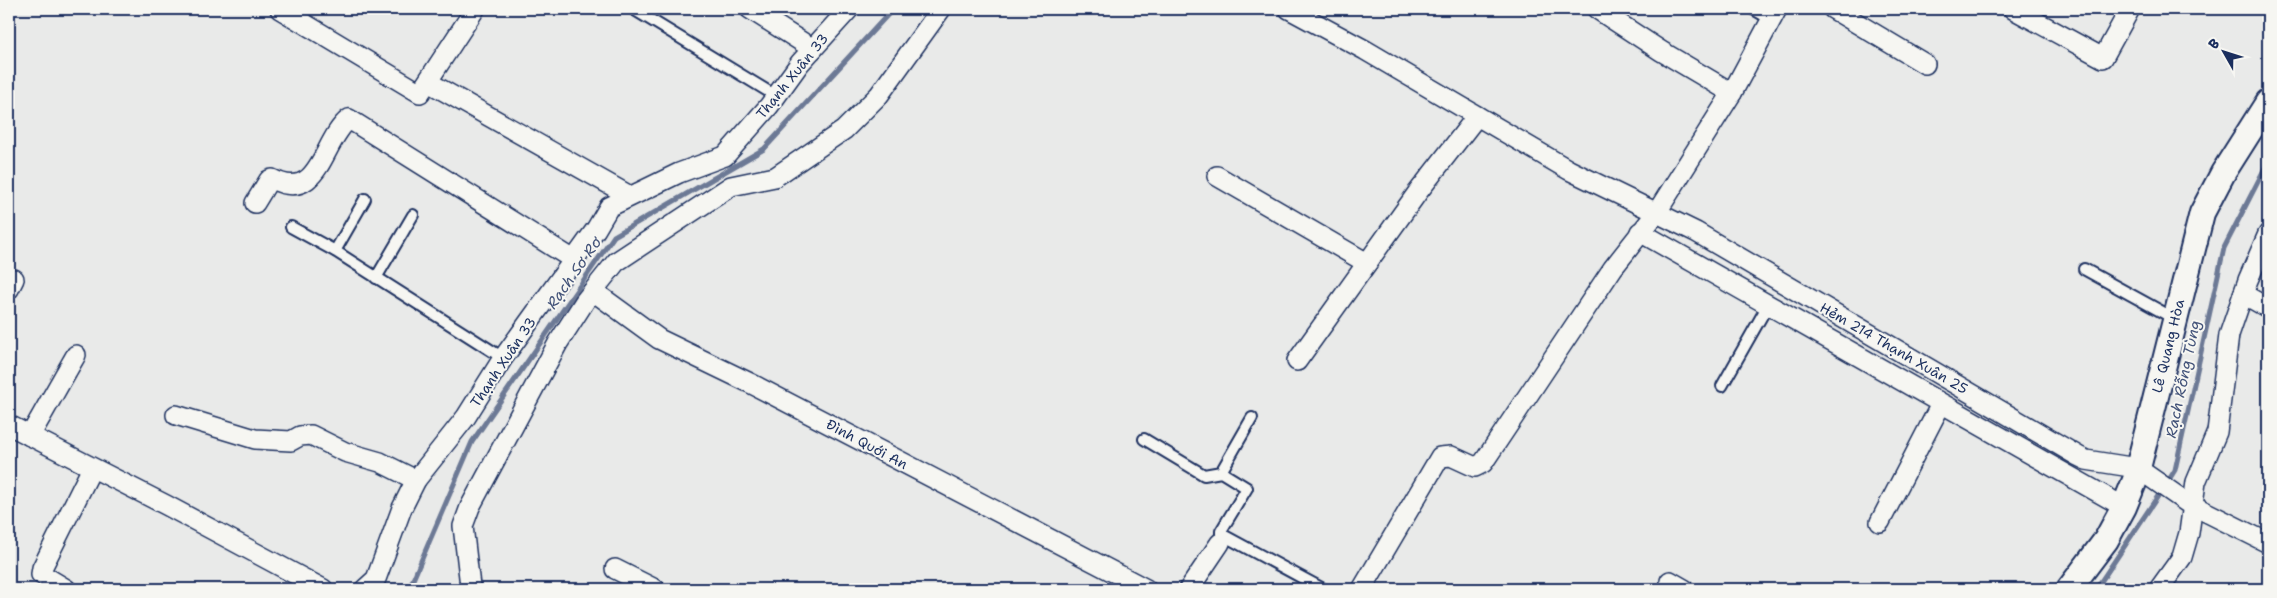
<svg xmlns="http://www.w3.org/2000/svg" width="2277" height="598" font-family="'Shantell Sans',sans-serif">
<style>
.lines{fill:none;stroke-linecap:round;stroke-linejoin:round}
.stream{stroke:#6c7995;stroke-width:5}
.service-casing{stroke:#1b2f5e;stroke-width:14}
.minor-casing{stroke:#1b2f5e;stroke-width:22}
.tertiary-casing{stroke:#1b2f5e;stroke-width:28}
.service{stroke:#f6f6f2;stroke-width:10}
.minor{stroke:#f6f6f2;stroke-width:19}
.tertiary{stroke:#f6f6f2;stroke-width:24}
.labels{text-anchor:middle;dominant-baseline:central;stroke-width:4;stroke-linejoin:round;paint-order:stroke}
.street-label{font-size:14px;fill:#1b2f5e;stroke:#f6f6f2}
.water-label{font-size:15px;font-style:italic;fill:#44547a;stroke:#f6f6f2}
</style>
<rect width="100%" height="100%" fill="#e9eae9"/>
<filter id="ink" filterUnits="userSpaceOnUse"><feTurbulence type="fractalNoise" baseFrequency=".02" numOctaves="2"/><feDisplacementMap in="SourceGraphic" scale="10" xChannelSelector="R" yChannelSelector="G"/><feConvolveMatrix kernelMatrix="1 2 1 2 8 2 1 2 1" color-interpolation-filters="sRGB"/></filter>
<g filter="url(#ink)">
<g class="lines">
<g class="stream">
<polyline points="2167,483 2175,470 2224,248 2268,162"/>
<polyline points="409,589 472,442 614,236 764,149 893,9"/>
<polyline points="2096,589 2162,490"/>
</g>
<g class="service-casing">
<g id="service">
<polyline points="633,9 776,96"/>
<polyline points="1753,9 1772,20"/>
<polyline points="291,227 335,251 503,358"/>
<polyline points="335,251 365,199"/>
<polyline points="2084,269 2175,319"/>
<polyline points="376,278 413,215"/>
<polyline points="1722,386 1768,305"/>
<polyline points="1144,439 1204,475 1221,472 1247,488 1221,531 1221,534 1323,589"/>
<polyline points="1221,472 1252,418"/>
</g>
</g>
<g class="minor-casing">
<g id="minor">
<polyline points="280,9 420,93 475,9"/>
<polyline points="750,9 813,49"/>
<polyline points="1289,9 1365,50 1569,170 1696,232 2078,456 2086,460 2137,468 2186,502 2268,543"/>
<polyline points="1597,9 1661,51 1732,93"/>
<polyline points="1833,9 1925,64"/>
<polyline points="2013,9 2103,58 2130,9"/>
<polyline points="428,82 630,196"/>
<polyline points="1217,176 1367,263"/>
<path d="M255,203L269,180L272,179C320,204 322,140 349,119L574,260"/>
<polyline points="1640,232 2124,507"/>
<polyline points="9,289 14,279"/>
<polyline points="593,291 659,339 750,383 1146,589"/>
<polyline points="2243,294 2268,308"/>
<polyline points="1297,361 1418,192 1477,116"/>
<polyline points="176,415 255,439 291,441 300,436 311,435 345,452 380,462 416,480"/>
<polyline points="9,425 166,505 323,589"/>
<polyline points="30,436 76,355"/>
<polyline points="1880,522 1941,404"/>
<polyline points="615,569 655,589"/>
<polyline points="1670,581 1684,589"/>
<polyline points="66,589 41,574 42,568 92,468"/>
<polyline points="365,589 376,579 402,508 416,480 466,417 503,358 596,229 609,207 679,173 725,156 769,106 800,63 849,9"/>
<polyline points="469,589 470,586 463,526 470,507 558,343 585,301 616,262 731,186 775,177 844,130 879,95 941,9"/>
<polyline points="1189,589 1220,543"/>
<polyline points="1362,589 1440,457 1451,456 1475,467 1483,463 1613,268 1657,212 1732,93 1777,9"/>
<polyline points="2159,589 2182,557 2189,533 2196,482 2217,432 2229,335 2248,280 2268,234"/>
</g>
</g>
<g class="tertiary-casing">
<polyline id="tertiary" points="2069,589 2106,540 2124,507 2135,480 2202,213 2223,173 2268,102"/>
</g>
<use href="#service" class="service"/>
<use href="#minor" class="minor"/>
<use href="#tertiary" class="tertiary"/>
</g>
</g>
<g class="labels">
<g class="street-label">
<text transform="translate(792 76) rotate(-51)">Thạnh Xuân 33</text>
<text transform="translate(2168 346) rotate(-76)">Lê Quang Hòa</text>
<text transform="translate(1894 348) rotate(30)">Hẻm 214 Thạnh Xuân 25</text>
<text transform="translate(503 362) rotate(-56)">Thạnh Xuân 33</text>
<text transform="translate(867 444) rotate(28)">Đình Quới An</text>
</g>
<g class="water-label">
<text transform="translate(574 273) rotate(-55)">Rạch Sơ Rơ</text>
<text transform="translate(2183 379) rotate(-78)">Rạch Rỗng Tùng</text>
</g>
</g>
<rect width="2277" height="598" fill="none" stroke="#f6f6f2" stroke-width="30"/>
<rect x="15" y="15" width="2247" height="568" fill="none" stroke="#1b2f5e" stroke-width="2" filter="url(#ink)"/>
<g transform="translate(2224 52) rotate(309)" stroke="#f6f6f2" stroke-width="4" paint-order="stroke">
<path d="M0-4L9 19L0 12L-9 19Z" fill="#1b2f5e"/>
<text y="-8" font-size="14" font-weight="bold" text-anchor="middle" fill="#1b2f5e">B</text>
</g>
</svg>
